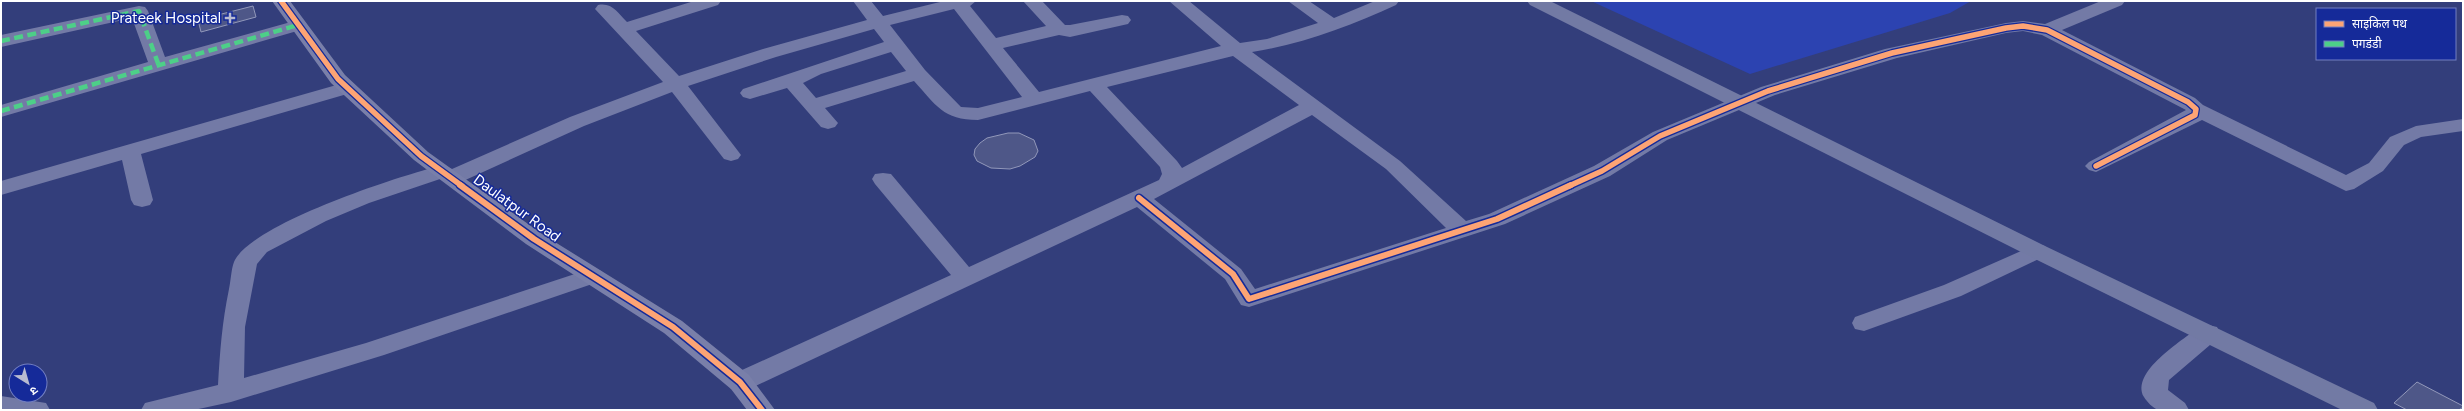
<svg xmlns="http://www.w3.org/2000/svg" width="2464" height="411" font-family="Figtree,'Noto Sans Devanagari',sans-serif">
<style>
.green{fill:#2c43b1}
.building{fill:#4e5788;stroke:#9298ba}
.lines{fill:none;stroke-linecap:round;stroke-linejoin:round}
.street{fill:#737aa6;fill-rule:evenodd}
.secondary{fill:#797fa9;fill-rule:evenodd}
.highway{fill:#727aa4;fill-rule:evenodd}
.quiet{stroke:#4dcf88;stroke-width:4.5;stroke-dasharray:9 4.5;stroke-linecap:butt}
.cycleway-far1-casing{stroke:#152a99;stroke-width:8}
.cycleway-casing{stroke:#152a99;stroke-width:9}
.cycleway-far1{stroke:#fda474;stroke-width:5.5}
.cycleway{stroke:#fda474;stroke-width:6}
.poi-dot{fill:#b8bbd1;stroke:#152a99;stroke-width:1.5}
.labels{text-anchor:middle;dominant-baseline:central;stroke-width:3;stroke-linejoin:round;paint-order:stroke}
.poi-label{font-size:15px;fill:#fff;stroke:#152a99;text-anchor:end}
.street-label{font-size:15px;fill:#fff;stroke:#152a99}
</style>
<rect width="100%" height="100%" fill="#333e7b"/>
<polygon class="green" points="1591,1 1971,1 1950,13 1750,74"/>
<g class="building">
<polygon points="253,6 256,17 201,32 198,20"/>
<polygon points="1008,133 1019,133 1034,140 1038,151 1035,157 1020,166 1010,169 991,168 977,161 974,155 975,149 980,143 987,138"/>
<polygon points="2417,382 2463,406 2463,407 2459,410 2407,410 2394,403"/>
</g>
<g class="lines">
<g class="street">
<path d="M694,1H721L718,5L636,31L679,76L763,49L867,20L853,1H871L883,16L944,1H976L970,6L996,38L1046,26L1023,1H1042L1065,25H1070L1122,15L1128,16L1131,20L1128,24L1070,37L1059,35L1003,48L1039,92L1221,46L1169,1H1189L1240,43L1267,39L1318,23L1288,1H1309L1334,18L1375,1H1399L1396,5C1351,26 1302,44 1252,52L1400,161L1466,221L1489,214L1594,166L1653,132L1761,87L1885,49L2006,23L2023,21L2045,24L2101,1H2125L2122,5L2062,30L2195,98L2203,105L2346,175L2369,163L2390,137L2416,126L2463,119V131L2421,137L2404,145L2383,171L2354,189L2346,191L2202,120L2096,172L2089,170L2085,166L2089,162L2186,110L2042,35L2023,31L2006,33L1897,58L1775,95L1667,140L1610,176L1505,224L1249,307L1241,305L1225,279L1137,207L749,389L740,391L731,389L727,382L731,375L951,275L875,184L872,179L875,174L883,173L891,174L969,267L1159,180L1162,174L1160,167L1090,91L978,120C943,120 936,105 914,81L825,108L838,123L835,127L828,129L821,127L787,88L750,99L743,97L740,93L743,89L884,42L874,29L776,57L688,86L738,151L741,155L738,159L731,161L724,159L672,92L584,126L461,182L453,183L445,182L443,178L369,203L326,221L267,252L257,264L245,327L244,378L366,343L593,268L601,271L605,276L601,281L384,355L231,402L194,410H141L145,403L218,385C220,351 222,323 229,289C231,280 231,270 234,262C250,224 402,175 443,165L452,169L570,117L663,82L595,9L598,5C612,2 618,13 627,22ZM954,9L1022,97L978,108L961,107L925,70L890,25ZM891,52L906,71L816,98L803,83L821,74ZM1233,56L1299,105L1182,168L1177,161L1107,87ZM1312,115L1386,169L1446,228L1255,289L1241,269L1154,199Z"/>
<polygon points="139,6 145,7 148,11 165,57 298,20 304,21 307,25 304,29 1,117 1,105 148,62 132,18 1,47 1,35"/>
<polygon points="347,82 354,84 357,88 354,92 141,154 153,200 150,205 142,207 134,205 131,200 122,160 1,195 1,181"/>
<polygon points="2037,244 2045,246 2048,251 2045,256 1961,296 1864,331 1855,329 1852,323 1855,317 1944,285"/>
<path d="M2208,325L2217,327L2220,333L2217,339L2169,380L2168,390L2185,403L2189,410C2180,410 2166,411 2158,410C2153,408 2147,402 2144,397C2130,372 2182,341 2199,327Z"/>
<polygon points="1,396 46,403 50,410 1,410"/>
</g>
<polygon class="secondary" points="272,1 290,1 345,75 428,152 542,234 682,321 749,375 775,410 747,410 731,389 664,333 526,244 414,160 331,83"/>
<polygon class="highway" points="1527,1 1550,1 2045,246 2374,403 2378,410 2342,410 2029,256 1530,5"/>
<g class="quiet">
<polyline points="1,41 139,11 159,66"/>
<polyline points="1,111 298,25"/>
</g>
<g class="cycleway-far1-casing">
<g id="cycleway-far1">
<polyline points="281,1 338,79 421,156 462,186"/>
<polyline points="1569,186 1602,171 1660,136 1768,91 1892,53 2006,28 2023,26 2047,30 2188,102 2196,109 2195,115 2096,166"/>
</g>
</g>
<g class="cycleway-casing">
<g id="cycleway">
<polyline points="460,185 534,239 673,327 740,382 762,410"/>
<polyline points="1139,198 1233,274 1249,299 1497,219 1571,185"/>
</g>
</g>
<use href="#cycleway-far1" class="cycleway-far1"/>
<use href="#cycleway" class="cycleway"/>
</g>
<path class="poi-dot" d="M228 12h4v4h4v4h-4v4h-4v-4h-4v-4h4z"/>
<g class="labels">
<g class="poi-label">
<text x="221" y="18">Prateek Hospital</text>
</g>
<g class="street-label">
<text transform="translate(517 208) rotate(36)">Daulatpur Road</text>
</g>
</g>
<rect width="2464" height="411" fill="none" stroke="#ffffff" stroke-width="4"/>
<rect x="2316" y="8" width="140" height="52" fill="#152a99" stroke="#737fc2"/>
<rect x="2324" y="21" width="20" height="6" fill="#fda474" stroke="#737fc2"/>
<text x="2352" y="28" font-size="12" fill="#ffffff">साइकिल पथ</text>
<rect x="2324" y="41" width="20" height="6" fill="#4dcf88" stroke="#737fc2"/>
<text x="2352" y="48" font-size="12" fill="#ffffff">पगडंडी</text>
<g transform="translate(28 383) rotate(143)"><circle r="19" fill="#152a99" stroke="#737fc2"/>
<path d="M0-3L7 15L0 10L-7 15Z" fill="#b8bbd1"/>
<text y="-6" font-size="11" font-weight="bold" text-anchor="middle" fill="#ffffff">उ</text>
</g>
</svg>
